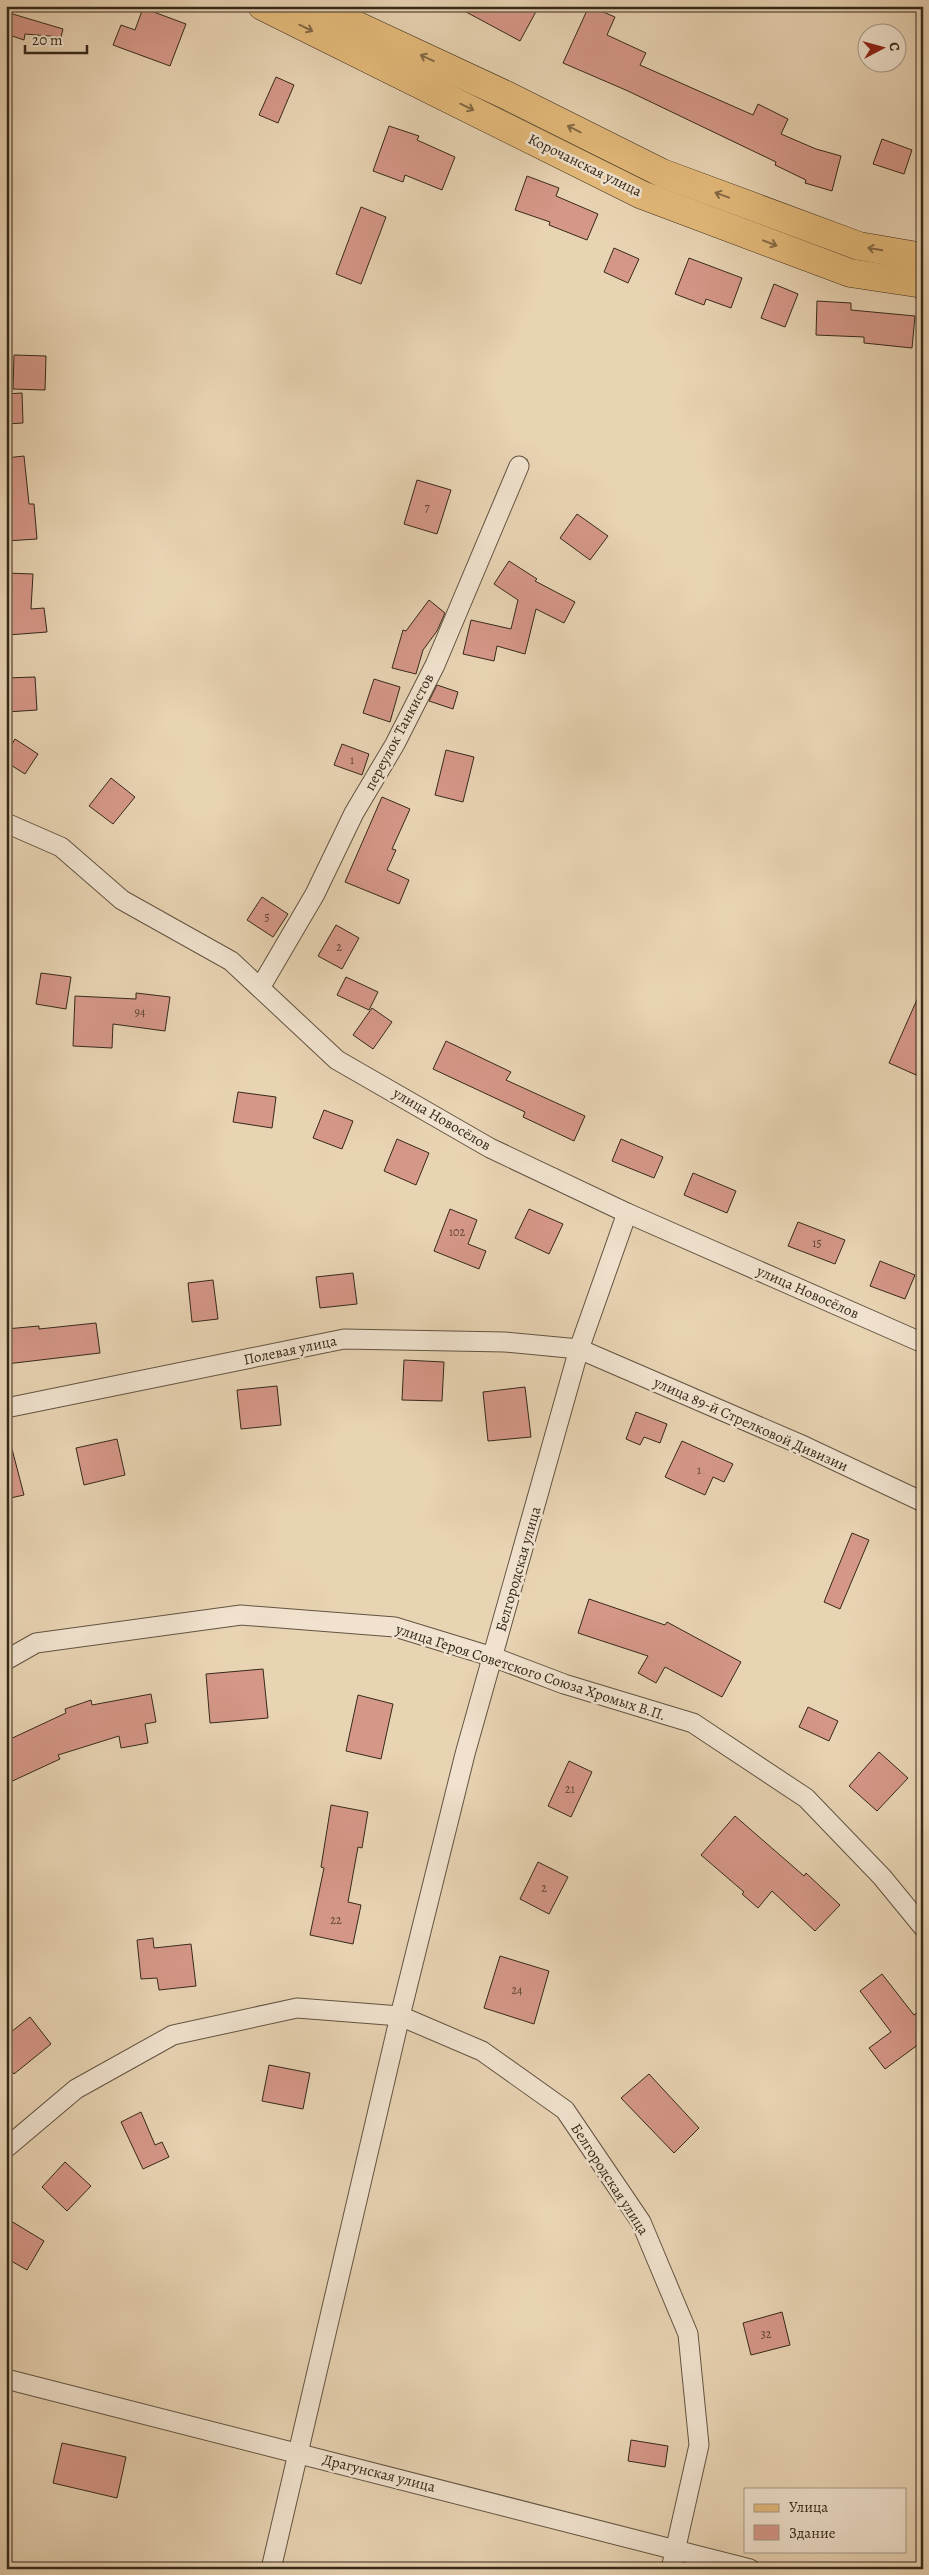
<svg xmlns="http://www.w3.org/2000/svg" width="929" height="2575" font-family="Alegreya,serif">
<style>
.building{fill:#d59788;stroke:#362919}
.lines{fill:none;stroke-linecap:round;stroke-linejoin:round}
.minor-casing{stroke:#625440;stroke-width:21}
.primary-casing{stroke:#362919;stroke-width:29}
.minor{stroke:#f0e2ce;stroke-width:19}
.primary{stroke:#e4ba7a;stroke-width:28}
.oneway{stroke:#846a45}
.labels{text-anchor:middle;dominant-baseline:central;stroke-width:5;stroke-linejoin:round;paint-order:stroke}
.number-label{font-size:12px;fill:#5e4435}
.street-label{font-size:15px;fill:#362919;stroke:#f0e2ce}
</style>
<rect width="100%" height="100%" fill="#e8d3b3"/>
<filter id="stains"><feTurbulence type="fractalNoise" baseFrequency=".004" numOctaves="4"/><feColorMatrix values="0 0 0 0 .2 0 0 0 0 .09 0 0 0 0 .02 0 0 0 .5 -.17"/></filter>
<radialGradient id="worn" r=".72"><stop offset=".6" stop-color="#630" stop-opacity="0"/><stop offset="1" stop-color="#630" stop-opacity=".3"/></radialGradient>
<g class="building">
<polygon points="455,6 539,6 520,41"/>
<polygon points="589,6 615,17 607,35 646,53 640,65 753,115 758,104 788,119 781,134 816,149 841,156 832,191 805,183 806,180 775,165 776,162 628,91 563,63"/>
<polygon points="143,8 186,24 170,66 113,45 121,25 135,30"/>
<polygon points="6,12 63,29 61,37 25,34 24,40 6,34"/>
<polygon points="276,77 294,85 278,123 259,115"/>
<polygon points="389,126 419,136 417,140 455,157 442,190 405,175 403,182 373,171"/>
<polygon points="882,139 912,150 904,174 873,164"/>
<polygon points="527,176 559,188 556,196 598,214 587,240 549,225 550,222 515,210"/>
<polygon points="361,207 386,217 361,284 336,274"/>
<polygon points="614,248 639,259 628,283 604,272"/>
<polygon points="689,258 742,278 731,308 706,299 704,305 675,294"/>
<polygon points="774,284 798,294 785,327 761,318"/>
<polygon points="817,301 851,303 851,310 915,316 912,348 864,343 864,337 816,335"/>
<polygon points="14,355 46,356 45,390 13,389"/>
<polygon points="22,393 23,423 6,424 6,394"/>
<polygon points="24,456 29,504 34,504 37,539 6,541 6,458"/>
<polygon points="417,480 451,490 437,534 404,524"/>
<polygon points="577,514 608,536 590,560 560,538"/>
<polygon points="509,561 537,579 535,581 575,602 564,623 536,609 525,654 497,646 494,661 463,654 471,620 511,629 518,600 494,584"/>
<polygon points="6,573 33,574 31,609 44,608 47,632 8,635"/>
<polygon points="429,600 445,613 437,631 423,650 416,674 392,668 403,630 406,631"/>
<polygon points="35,677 37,710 7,712 6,678"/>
<polygon points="374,679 400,687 390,722 363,713"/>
<polygon points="437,685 458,692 453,709 429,701"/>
<polygon points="15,739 38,754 25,774 6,762 6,754"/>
<polygon points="342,744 369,754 362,775 334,765"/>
<polygon points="446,750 474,757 463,802 435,795"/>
<polygon points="111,778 135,797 113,824 89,806"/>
<polygon points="382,797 410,809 392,849 396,850 387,870 409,880 399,904 345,882"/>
<polygon points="262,897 288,914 273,937 247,920"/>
<polygon points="336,925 359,938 342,969 318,956"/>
<polygon points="41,973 71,977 66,1009 36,1004"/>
<polygon points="346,977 378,992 369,1010 337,995"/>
<polygon points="923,986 923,1078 889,1063"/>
<polygon points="136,993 170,997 165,1031 113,1024 112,1048 73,1046 75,996 136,999"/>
<polygon points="372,1008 392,1022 373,1049 353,1035"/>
<polygon points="446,1041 511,1072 506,1080 585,1116 574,1141 523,1117 525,1112 433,1069"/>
<polygon points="238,1092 276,1097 272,1128 233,1122"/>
<polygon points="324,1110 353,1121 342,1149 313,1138"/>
<polygon points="397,1139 429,1153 416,1185 384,1171"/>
<polygon points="621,1139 663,1157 654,1178 612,1161"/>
<polygon points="693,1173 736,1191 727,1213 684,1195"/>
<polygon points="450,1209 477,1220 468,1244 486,1251 479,1269 434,1251"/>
<polygon points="529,1209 563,1224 549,1254 515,1238"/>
<polygon points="798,1222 845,1240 835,1264 788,1246"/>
<polygon points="880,1261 915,1275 905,1299 870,1286"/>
<polygon points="353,1273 357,1304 320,1308 316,1277"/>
<polygon points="213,1280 218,1319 192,1322 188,1283"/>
<polygon points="96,1323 100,1353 6,1364 6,1329 39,1326 39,1329"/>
<polygon points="404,1360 444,1362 442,1401 402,1400"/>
<polygon points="277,1386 281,1425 241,1429 237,1390"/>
<polygon points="525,1387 531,1437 488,1441 483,1392"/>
<polygon points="636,1412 667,1424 660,1443 644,1437 640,1445 626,1439"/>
<polygon points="117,1439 125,1475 84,1485 76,1448"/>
<polygon points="682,1441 733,1464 724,1482 713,1477 705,1495 665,1477"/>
<polygon points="12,1449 24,1495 6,1499 6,1450"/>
<polygon points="852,1533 869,1540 840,1609 824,1602"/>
<polygon points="589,1599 665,1625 667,1622 741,1662 722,1697 665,1667 656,1683 638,1673 648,1656 578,1633"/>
<polygon points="263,1669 268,1718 210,1723 206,1674"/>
<polygon points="151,1694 156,1722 145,1724 148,1743 121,1748 119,1736 58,1755 60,1759 6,1784 6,1762 12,1759 6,1741 66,1713 65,1709 91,1700 92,1705"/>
<polygon points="358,1695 393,1704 381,1759 346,1751"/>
<polygon points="808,1707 838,1721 829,1741 799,1727"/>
<polygon points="879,1752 908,1778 877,1811 849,1786"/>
<polygon points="569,1761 592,1772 571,1817 548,1806"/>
<polygon points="331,1805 368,1812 362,1848 358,1847 348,1902 361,1905 353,1944 310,1935 324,1868 321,1867"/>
<polygon points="735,1816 804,1876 806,1873 840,1905 815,1931 772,1891 758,1908 742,1894 744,1892 701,1855"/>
<polygon points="538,1862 568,1877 549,1914 520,1899"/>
<polygon points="153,1938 154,1948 191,1944 196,1986 159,1990 157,1978 141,1979 137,1940"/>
<polygon points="500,1956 549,1971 534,2024 484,2008"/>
<polygon points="882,1974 914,2015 923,2009 923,2041 885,2069 869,2048 891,2032 860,1991"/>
<polygon points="30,2017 51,2044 14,2074 6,2064 6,2036"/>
<polygon points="269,2065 310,2073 303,2109 262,2101"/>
<polygon points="649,2074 699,2128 674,2153 621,2098"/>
<polygon points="141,2112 155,2145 162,2142 169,2157 143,2169 121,2122"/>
<polygon points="65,2162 91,2186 67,2211 42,2187"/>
<polygon points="6,2218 44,2241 27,2270 6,2258"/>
<polygon points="782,2312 790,2345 751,2355 743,2323"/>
<polygon points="631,2440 668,2446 665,2467 628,2461"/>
<polygon points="62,2443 126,2457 117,2498 53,2483"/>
</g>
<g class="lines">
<g class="minor-casing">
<g id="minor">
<polyline points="6,823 61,847 122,900 231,961 337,1060 490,1148 627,1213 923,1343"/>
<polyline points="260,988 315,894 354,813 395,744 435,665 519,466"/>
<polyline points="6,1408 344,1339 505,1342 579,1349 804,1446 923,1502"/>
<polyline points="6,1660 36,1643 241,1615 395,1627 493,1657 564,1684 693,1723 806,1798 882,1877 923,1927"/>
<polyline points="6,2148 76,2089 173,2035 297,2008 400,2016 482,2051 565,2110 641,2222 688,2334 699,2445 671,2569"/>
<polyline points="6,2379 750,2569"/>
<polyline points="271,2569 400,2016 465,1754 579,1349 627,1213"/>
</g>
</g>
<g class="primary-casing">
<g id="primary">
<polyline points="262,6 642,195 850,273 923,284"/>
<polyline points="315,6 506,95 662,173 859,246 923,257"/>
</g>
</g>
<use href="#minor" class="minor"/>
<use href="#primary" class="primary"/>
</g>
<defs><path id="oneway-shaft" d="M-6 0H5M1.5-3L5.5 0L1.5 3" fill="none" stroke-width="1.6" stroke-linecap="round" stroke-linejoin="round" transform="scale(1.25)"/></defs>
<g class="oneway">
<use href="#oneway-shaft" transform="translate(306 28) rotate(26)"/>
<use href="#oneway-shaft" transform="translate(427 58) rotate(-155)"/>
<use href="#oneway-shaft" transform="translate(467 107) rotate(26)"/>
<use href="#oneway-shaft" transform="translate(574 129) rotate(-153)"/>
<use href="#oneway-shaft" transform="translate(722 195) rotate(-160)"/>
<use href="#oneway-shaft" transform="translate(770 243) rotate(21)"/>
<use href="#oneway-shaft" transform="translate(875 249) rotate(-170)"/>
</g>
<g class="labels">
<g class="number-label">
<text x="427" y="507">7</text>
<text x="352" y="760">1</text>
<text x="267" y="917">5</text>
<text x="339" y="947">2</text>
<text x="140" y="1012">94</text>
<text x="457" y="1232">102</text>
<text x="817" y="1243">15</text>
<text x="699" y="1470">1</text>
<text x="570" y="1789">21</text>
<text x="544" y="1888">2</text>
<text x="336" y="1920">22</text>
<text x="517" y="1990">24</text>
<text x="766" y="2334">32</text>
</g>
<g class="street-label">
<text transform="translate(585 165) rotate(26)">Корочанская улица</text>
<text transform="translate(399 732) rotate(-62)">переулок Танкистов</text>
<text transform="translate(442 1119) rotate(30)">улица Новосёлов</text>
<text transform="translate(808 1292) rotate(24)">улица Новосёлов</text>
<text transform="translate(290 1350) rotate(-12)">Полевая улица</text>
<text transform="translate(751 1424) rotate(24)">улица 89-й Стрелковой Дивизии</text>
<text transform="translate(518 1569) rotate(-74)">Белгородская улица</text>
<text transform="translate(531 1672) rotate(18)">улица Героя Советского Союза Хромых В.П.</text>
<text transform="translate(610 2179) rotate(57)">Белгородская улица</text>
<text transform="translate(379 2473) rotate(14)">Драгунская улица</text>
</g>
</g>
<rect width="929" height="2575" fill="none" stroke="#e8d3b3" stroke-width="25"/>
<rect x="8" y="8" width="914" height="2560" fill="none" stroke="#362919" stroke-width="2.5"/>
<rect x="12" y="12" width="904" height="2550" fill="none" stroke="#362919"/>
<rect x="744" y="2488" width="162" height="65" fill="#f0e2ce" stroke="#a69886"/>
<rect x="754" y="2504" width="25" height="8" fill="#e4ba7a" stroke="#a69886"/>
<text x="789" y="2512" font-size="15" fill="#362919">Улица</text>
<rect x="754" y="2525" width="25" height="15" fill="#d59788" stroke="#a69886"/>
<text x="789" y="2538" font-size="15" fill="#362919">Здание</text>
<g transform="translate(882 48) rotate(84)"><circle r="24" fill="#f0e2ce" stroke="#a69886"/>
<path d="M0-4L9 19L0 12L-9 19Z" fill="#8f2418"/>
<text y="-8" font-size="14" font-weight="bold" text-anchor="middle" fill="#362919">С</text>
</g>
<path d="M25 45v8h62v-8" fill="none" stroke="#362919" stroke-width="2.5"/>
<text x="32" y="45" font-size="15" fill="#362919" stroke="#f0e2ce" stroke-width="4" paint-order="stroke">20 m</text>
<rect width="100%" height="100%" filter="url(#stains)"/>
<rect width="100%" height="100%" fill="url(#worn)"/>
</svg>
